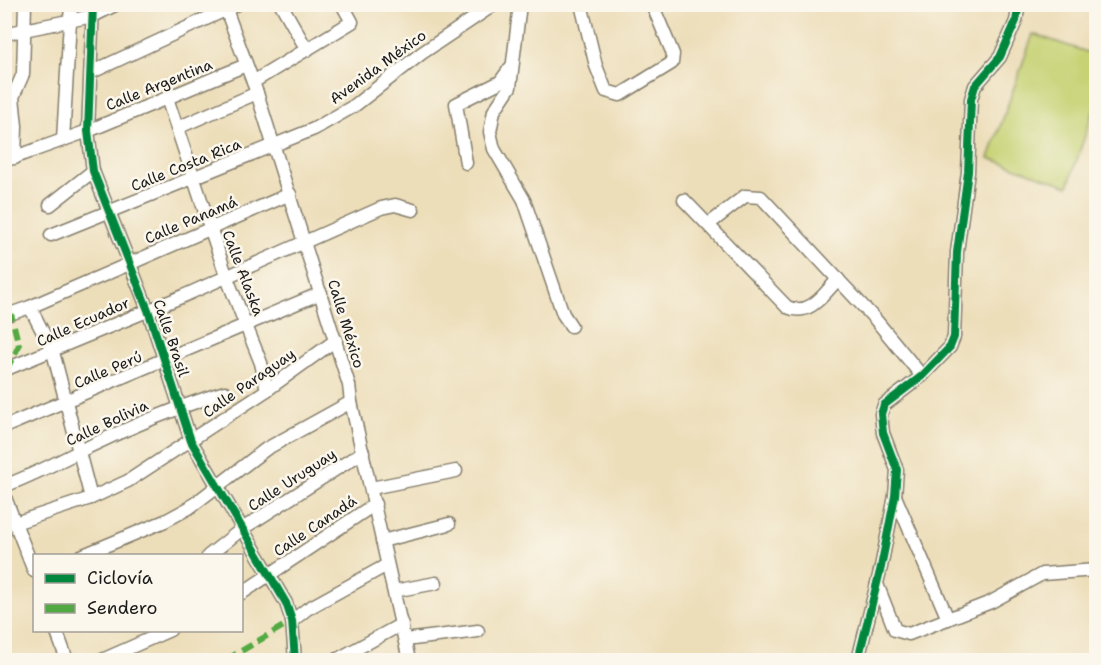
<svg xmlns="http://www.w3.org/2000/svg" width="1101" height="665" font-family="'Shantell Sans',sans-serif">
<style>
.green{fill:#c6d273;stroke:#717748;stroke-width:1.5}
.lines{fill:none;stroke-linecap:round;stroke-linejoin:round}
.minor-casing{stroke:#847d6b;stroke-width:15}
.minor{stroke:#fff;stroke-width:12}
.quiet{stroke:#52a943;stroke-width:6;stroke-dasharray:12 6;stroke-linecap:butt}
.cycleway-casing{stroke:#fbf7ec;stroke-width:11}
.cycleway{stroke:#00873e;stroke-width:8}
.labels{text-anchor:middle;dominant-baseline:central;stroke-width:5;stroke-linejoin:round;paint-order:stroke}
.street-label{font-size:15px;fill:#1c1c1c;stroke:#fbf7ec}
</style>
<rect width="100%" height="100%" fill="#fbf7ec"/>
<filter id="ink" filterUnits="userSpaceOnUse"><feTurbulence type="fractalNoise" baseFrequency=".0167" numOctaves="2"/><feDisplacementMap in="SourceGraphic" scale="12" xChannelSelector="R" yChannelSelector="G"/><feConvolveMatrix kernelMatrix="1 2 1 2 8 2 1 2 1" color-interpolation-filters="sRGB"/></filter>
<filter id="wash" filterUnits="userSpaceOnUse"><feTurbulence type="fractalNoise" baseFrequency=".008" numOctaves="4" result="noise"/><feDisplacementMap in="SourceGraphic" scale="24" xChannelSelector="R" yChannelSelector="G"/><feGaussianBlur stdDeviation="1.35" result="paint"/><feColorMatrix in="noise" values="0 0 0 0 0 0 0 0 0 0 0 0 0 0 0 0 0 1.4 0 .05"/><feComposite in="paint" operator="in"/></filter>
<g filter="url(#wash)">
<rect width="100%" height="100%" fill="#eddeba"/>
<polygon class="green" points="1033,34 1096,55 1096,103 1068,186 989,158"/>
</g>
<g filter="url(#ink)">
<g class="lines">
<g class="minor-casing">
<g id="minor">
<polyline points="93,4 88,131 93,171 148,310 191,441 286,603 292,621 295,660"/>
<polyline points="224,4 257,93 349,385 351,402 409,660"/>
<polyline points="281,4 307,50"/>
<polyline points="520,4 510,87 494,111 490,132 494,149 524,200 563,314 571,326"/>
<polyline points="581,4 596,66 606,91 620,95 672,63 673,54 652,4"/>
<polyline points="4,34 93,16 117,4"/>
<polyline points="92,72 238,4"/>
<polyline points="253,82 352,22 342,4"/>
<polyline points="167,98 227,278 261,363 267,390"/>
<polyline points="177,128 257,93"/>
<polyline points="63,140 71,4"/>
<polyline points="15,158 16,126 13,97 23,74 25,4"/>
<polyline points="4,161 88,131 246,65"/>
<polyline points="466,163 456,104 500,82 511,67"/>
<path d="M684,200L787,307C810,317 824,294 838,279"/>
<polyline points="50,205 93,171"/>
<polyline points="709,224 745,196 761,197 875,319 922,376"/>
<polyline points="51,235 314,129 354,106 422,53 495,4"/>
<polyline points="30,307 53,352 91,498"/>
<polyline points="4,316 30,307 290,194"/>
<polyline points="4,370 181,297 381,208 395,205 413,210"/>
<polyline points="4,427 321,293"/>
<path d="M4,486C31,476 54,464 80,451C127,428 175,408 225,392"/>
<polyline points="371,488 456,471"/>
<polyline points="4,495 34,571"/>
<polyline points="895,496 948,619"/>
<polyline points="15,523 91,498 128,481 267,390 336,340"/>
<polyline points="382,541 449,524"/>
<polyline points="81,556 165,521 189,508 266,449 351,402"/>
<polyline points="208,556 242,529 363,452"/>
<polyline points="877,584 895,630 909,634 991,602 1042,574 1096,570"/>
<polyline points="394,591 436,583"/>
<polyline points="242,593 375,504"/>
<polyline points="292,621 307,609 387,565"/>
<polyline points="56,630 67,660"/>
<polyline points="405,640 478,631"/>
<polyline points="102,660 170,630"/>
<polyline points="336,660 402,624"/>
<polyline points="858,660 881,567 895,496 897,470 883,433 881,414 884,405 922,376 950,347 954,337 957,252 968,172 971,99 975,86 1000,57 1016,21 1019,4"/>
</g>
</g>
<use href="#minor" class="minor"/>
<g class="quiet">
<polyline points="6,370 19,346 11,314"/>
<polyline points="226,660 292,621"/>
</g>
<g class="cycleway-casing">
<g id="cycleway">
<polyline points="93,4 88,131 93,171 148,310 191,441 286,603 292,621 295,660"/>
<polyline points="858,660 881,567 895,496 897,470 883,433 881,414 884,405 922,376 950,347 954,337 957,252 968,172 971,99 975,86 1000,57 1016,21 1019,4"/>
</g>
</g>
<use href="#cycleway" class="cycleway"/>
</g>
</g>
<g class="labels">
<g class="street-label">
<text transform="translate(378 67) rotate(-36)">Avenida México</text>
<text transform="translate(159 85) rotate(-22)">Calle Argentina</text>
<text transform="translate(186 165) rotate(-22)">Calle Costa Rica</text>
<text transform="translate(191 220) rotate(-23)">Calle Panamá</text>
<text transform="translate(243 273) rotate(69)">Calle Alaska</text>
<text transform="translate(83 322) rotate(-24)">Calle Ecuador</text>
<text transform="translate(346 324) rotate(73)">Calle México</text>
<text transform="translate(171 338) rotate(71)">Calle Brasil</text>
<text transform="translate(108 370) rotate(-23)">Calle Perú</text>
<text transform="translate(249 383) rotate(-35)">Calle Paraguay</text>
<text transform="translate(107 423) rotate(-25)">Calle Bolivia</text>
<text transform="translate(292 480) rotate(-33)">Calle Uruguay</text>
<text transform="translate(315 526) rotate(-34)">Calle Canadá</text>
</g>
</g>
<rect width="1101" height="665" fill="none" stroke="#fbf7ec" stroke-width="24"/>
<rect x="33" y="554" width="210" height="78" fill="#fbf7ec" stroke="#a29f99" stroke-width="1.5"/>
<rect x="45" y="574" width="30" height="9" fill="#00873e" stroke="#a29f99" stroke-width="1.5"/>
<text x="87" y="584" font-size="18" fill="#1c1c1c">Ciclovía</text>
<rect x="45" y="604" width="30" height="9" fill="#52a943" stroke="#a29f99" stroke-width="1.5"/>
<text x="87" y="614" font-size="18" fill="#1c1c1c">Sendero</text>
</svg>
